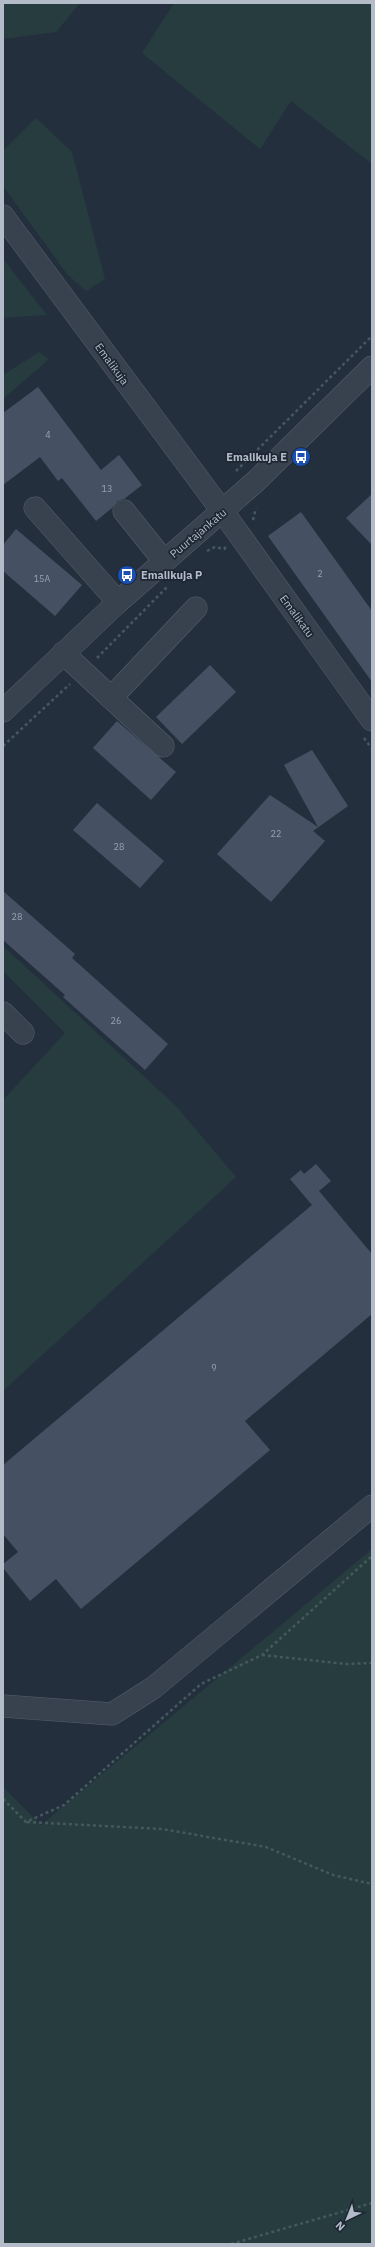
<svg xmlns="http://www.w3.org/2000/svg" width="375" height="2247" font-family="'IBM Plex Sans',sans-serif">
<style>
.green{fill:#263c3f}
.building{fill:#455162}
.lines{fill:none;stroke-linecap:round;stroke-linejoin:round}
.minor-casing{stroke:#565f6c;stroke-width:23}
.path{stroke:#44595c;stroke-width:2.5;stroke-dasharray:3 3;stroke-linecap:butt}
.minor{stroke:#38414e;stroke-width:22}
.labels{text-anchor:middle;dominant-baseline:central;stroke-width:3.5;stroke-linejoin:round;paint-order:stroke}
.number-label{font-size:9px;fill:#98a1af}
.street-label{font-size:11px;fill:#b4bcc9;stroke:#1d2633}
.poi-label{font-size:11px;font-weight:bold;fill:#b4bcc9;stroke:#1d2633;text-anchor:end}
</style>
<rect width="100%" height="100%" fill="#242f3e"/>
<g class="green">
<polygon points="3,3 80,3 56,32 3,39"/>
<polygon points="174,3 372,3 372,164 291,101 260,149 142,53"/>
<polygon points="36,118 72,152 105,279 86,291 67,274 3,186 3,151"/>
<polygon points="3,259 47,315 3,318"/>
<polygon points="39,352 49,359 3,399 3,375"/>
<polygon points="3,946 176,1106 236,1177 3,1391 3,1100 65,1033 3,971"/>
<polygon points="372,1549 372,2244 3,2244 3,1787 41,1825"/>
</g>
<g class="building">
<polygon points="38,387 101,470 119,455 142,485 124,499 117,501 112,508 96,521 62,478 58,481 40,457 3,485 3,413"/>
<polygon points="372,494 372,545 346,518"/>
<polygon points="301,512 372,611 372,682 268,536"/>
<polygon points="16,529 82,585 55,616 3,571 3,545"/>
<polygon points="210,665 236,692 182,744 156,717"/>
<polygon points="117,721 176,772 151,800 93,748"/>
<polygon points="312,750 348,806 313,831 325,841 271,902 217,854 270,795 318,827 284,765"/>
<polygon points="97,803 164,861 140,888 73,830"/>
<polygon points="3,891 75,954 72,958 168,1044 145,1070 63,997 65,995 3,940"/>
<polygon points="316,1164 331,1181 319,1191 372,1254 372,1314 245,1421 270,1450 81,1609 56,1579 30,1601 3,1568 3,1564 18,1552 3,1534 3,1465 312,1205 290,1179 301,1170 304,1174"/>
</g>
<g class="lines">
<g class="minor-casing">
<g id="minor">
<polyline points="3,216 223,512 372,720"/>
<polyline points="35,508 118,602"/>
<polyline points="124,511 164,561"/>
<polyline points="63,653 163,746"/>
<polyline points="111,698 196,608"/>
<polyline points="3,711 118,602 255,482 372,367"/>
<polyline points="3,1013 23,1033"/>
<polyline points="3,1706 112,1714 153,1688 372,1506"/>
</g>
</g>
<g class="path">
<polyline points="236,471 372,336"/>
<polyline points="253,520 256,508"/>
<polyline points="207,551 215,547 224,549 226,547"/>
<polyline points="97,658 168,586"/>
<polyline points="364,738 372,749"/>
<polyline points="3,746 70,684"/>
<polyline points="262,1655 346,1664 372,1663"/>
<polyline points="3,1799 26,1822 64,1805 201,1684 262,1655 372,1556"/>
<polyline points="27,1822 162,1829 266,1847 333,1875 372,1884"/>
<polyline points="231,2244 372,2203"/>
</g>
<use href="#minor" class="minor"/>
</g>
<defs>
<g id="bus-disc" transform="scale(1)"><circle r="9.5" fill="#1a4fb4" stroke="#1d2633"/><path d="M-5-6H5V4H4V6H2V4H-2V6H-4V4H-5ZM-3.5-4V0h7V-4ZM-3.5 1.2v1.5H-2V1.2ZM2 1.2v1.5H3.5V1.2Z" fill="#fff"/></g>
</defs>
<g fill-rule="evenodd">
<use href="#bus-disc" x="301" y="457"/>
<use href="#bus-disc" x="127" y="575"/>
</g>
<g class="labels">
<g class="number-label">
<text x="48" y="434">4</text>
<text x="107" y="488">13</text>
<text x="320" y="573">2</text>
<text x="42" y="578">15A</text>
<text x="276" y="833">22</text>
<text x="119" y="846">28</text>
<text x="17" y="916">28</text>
<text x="116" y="1020">26</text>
<text x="214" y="1367">9</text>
</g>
<g class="street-label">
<text transform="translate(112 364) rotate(54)">Emalikuja</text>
<text transform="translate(198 533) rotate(-40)">Puurtajankatu</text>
<text transform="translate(297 616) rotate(54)">Emalikatu</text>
</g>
<g class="poi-label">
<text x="287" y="457">Emalikuja E</text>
<text x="141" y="575" text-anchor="start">Emalikuja P</text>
</g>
</g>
<rect width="375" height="2247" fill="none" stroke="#b4bcc9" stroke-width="8"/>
<g transform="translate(347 2219) rotate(223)" stroke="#1d2633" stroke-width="3" paint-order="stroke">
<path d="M0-3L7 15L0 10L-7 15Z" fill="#b4bcc9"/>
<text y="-6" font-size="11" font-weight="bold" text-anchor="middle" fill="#b4bcc9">N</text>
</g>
</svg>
